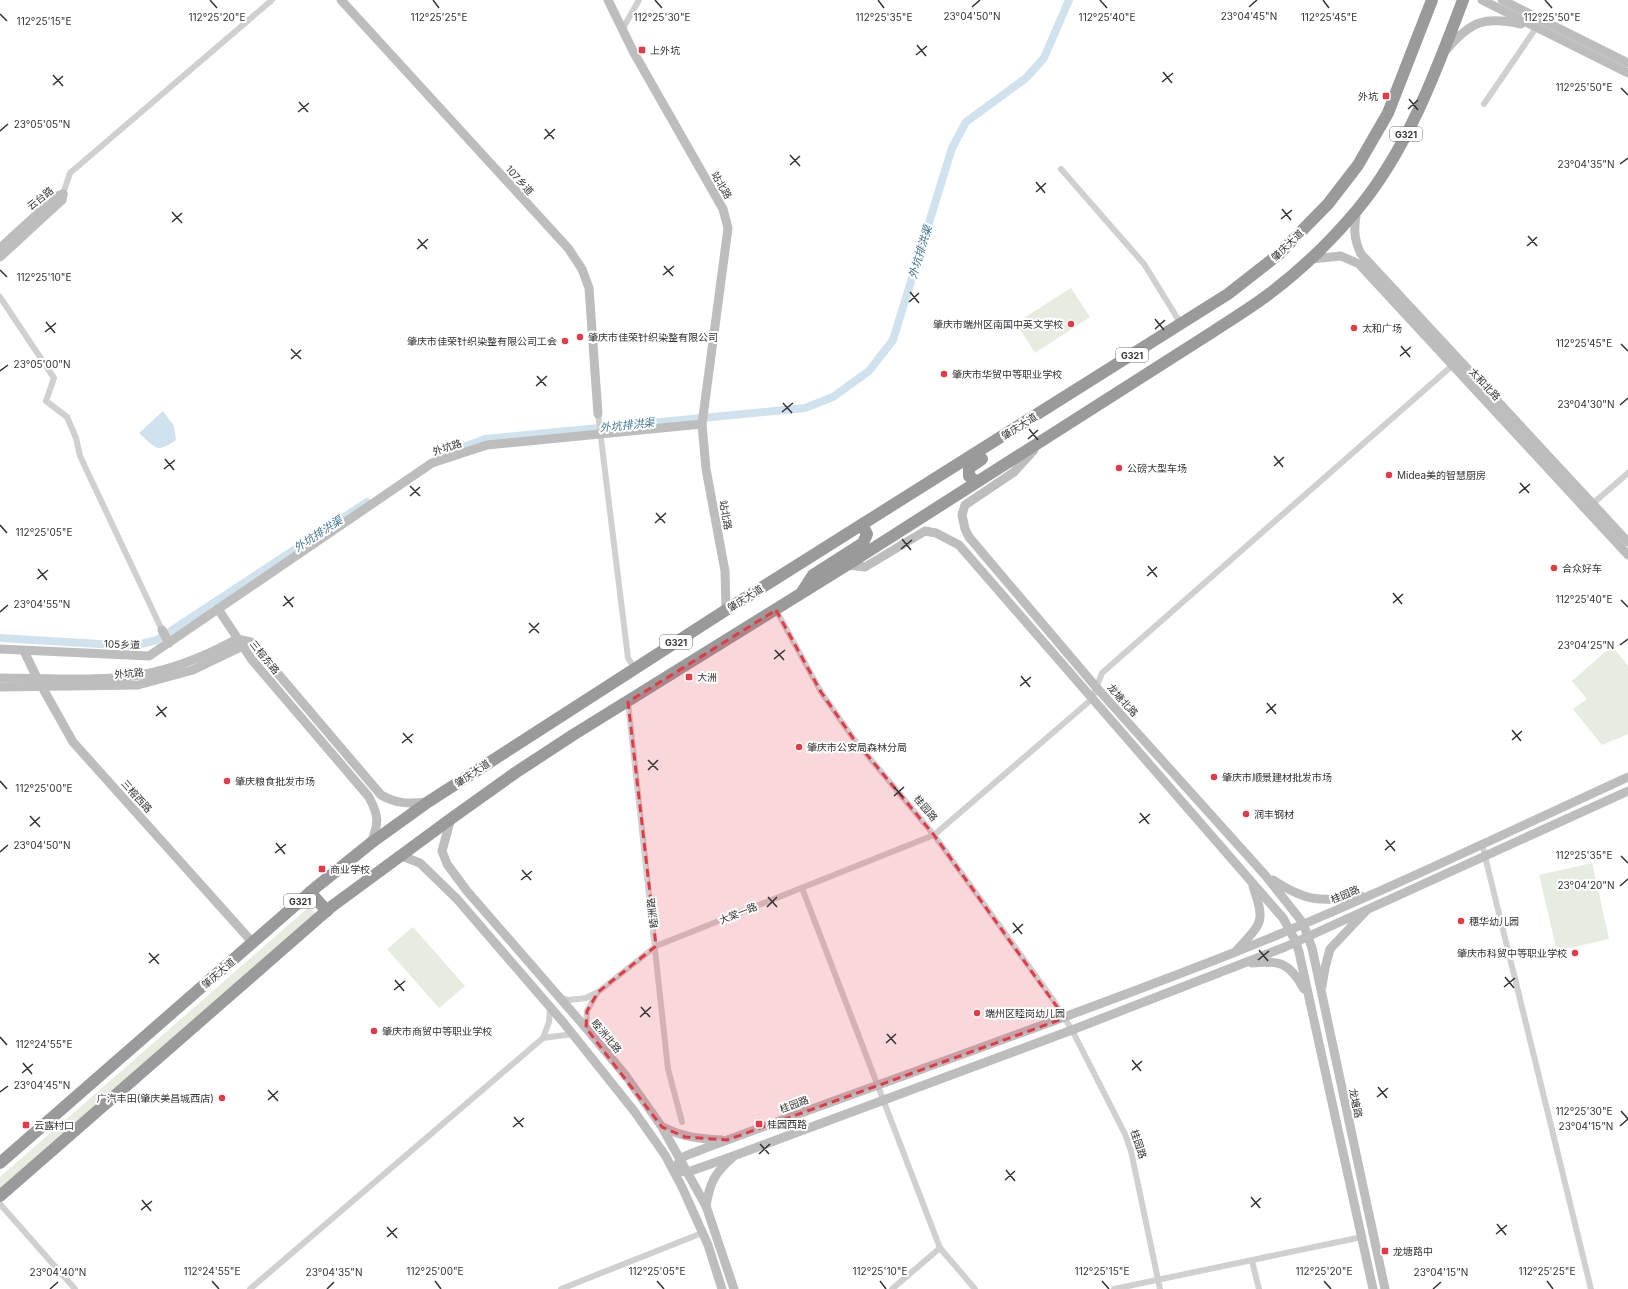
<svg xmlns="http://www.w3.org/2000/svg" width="1628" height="1289" font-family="Inter,'Noto Sans SC',sans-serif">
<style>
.green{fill:#e6ecdf}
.water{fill:#cfe2ee}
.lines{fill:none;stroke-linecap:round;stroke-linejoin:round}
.canal{stroke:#cfe2ee;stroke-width:8}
.street{stroke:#d0d0d0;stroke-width:6}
.secondary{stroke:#bdbdbd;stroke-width:9}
.highway{stroke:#9a9a9a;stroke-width:12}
.marked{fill:#e63946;fill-opacity:0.2;stroke:#e63946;stroke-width:3;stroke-dasharray:8 5;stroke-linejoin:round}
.ticks{fill:none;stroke:#333;stroke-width:1.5}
.poi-dot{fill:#e63946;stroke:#fff;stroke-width:1.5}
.labels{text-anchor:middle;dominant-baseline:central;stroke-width:4;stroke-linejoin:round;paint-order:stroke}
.shield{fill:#fff;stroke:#707070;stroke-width:1}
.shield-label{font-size:9px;font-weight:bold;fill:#333}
.poi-label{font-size:10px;fill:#333;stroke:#fff;text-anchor:start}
.street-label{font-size:10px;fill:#333;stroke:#fff}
.water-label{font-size:11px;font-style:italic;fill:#3f7597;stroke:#fff}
.ticks-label{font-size:10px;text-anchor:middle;fill:#333;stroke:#fff;stroke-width:4;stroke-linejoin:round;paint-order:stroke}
</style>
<rect width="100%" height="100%" fill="#fff"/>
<g class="green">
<polygon points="1071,288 1090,317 1035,353 1016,323"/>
<polygon points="1612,646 1628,666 1628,734 1602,745 1573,709 1587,699 1572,681"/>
<polygon points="1592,863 1609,939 1557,951 1539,875"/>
<polygon points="309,907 317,915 0,1191 0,1177"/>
<polygon points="413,927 465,986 439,1008 387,949"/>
</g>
<path class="water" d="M163,411L174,426L176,440C156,454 156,448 139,433Z"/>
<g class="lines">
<g class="canal">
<polyline points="437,457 485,439 805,408 833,397 869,371 893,340 952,148 966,122 1026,78 1044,58 1069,0"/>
<polyline points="0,638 133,646 157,640 367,502"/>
</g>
<g class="street">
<polyline points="622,30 639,0"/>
<polyline points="1484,104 1536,28"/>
<polyline points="1061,169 1144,264 1181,324"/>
<polyline points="63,194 70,173 272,0"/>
<polyline points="0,297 54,378 46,401 67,417 76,438 80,456 162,630"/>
<polyline points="598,414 628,658 635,669"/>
<polyline points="1590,506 1628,473"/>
<polyline points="776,610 821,692 853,738 934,835 1054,1001 1072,1030 1125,1134 1131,1151 1160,1289"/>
<polyline points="628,702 668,1069 682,1122"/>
<polyline points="1482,844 1591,1289"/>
<polyline points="802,888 940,1248 975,1289"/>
<polyline points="560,998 569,1000 586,998 598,992 656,946 934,835 1092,699 1102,673 1454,364"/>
<polyline points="586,1027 587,1011 597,993"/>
<polyline points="543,1038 573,1034"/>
<polyline points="0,1204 75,1289"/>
<polyline points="1252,1261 1259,1289"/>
<polyline points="250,1289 543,1038 549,1022 550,1007"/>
<polyline points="561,1289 702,1233"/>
<polyline points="892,1289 940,1248"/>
<polyline points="1114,1289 1362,1237"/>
</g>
<g class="secondary">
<polyline points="341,0 568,248 582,269 589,288 598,414"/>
<polyline points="608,0 634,53 723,209 728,228 702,424 706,469 725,571 726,610"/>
<polyline points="1482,0 1628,73"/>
<polyline points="1502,0 1628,63"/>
<path d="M1447,49C1471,21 1485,16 1521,24"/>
<path d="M1357,210C1354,226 1353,238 1361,254L1628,542"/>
<polyline points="0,248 57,196 63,194"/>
<polyline points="0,257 62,200 63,194"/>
<polyline points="1311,259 1341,256 1359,264 1628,555"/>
<polyline points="1034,450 1014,472 965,505 962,515 965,529 969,537 1096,687 1265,875 1303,923 1312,948 1385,1289"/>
<polyline points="847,565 865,567 925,531 936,533 959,545 1283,918 1296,942 1299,952 1373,1289"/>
<polyline points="218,609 432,463 487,445 702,424"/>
<polyline points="162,630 169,643"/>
<path d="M237,639L251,642L381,795C397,804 409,804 427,802"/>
<path d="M0,649L149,656L218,609L252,660L369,797C379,816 379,823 371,843"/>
<polyline points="24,651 37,678 73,742 253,943"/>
<path d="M0,678C43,678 98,682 140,675C175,669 206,656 237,639"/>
<polyline points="0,687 138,685 193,670 247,644"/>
<path d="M1628,777C1497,837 1367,900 1233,953C1053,1024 871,1086 690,1154L681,1158L674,1171L688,1172L736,1155L1072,1030L1285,947L1628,791"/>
<polyline points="451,818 442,851 447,864 467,891 586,1028 626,1076 662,1127 706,1206 734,1289"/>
<polyline points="399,855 420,863 457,899 563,1022 634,1111 665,1155 682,1187 708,1245 722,1289"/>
<path d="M1273,880C1308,903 1321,901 1361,896"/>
<path d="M1237,950C1263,922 1265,922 1253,886"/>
<path d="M1252,963C1280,960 1290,963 1304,989"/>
<polyline points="1322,986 1325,968 1330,949 1365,912"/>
<path d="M663,1127C682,1137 700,1139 722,1140"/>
<path d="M706,1206C710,1182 714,1174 732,1158"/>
</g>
<g class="highway">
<polyline points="977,482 969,476 969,468 982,459"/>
<polyline points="802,592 813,575 863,543 867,534 862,525"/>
<polyline points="310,892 327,911"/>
<polyline points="0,1163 315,888 371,843 428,802 726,610 1228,294 1278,255 1328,204 1358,165 1388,113 1432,0"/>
<path d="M0,1196L331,907L452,818L515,773L573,735L847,565L1214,331C1232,319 1252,307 1269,294C1301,270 1331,241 1357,210C1407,150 1436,72 1463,0"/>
</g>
</g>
<path class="marked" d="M776,610L821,692L853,738L934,835L1065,1018L727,1140L685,1137L662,1127L586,1028L587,1011L598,992L656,946L628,702Z"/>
<path class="ticks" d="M210,0L217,8M433,0L439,8M655,0L662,8M878,0L884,8M1100,0L1107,8M1323,0L1329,8M1545,0L1552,8M972,7L980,0M1249,7L1257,0M0,14L7,21M917,45L926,56M916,55L927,46M1163,72L1172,83M53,75L63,86M1162,82L1173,73M53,85L63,76M1621,88L1628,95M1409,99L1418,110M299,102L308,112M1408,109L1418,100M298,112L309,103M545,129L554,139M0,131L8,124M544,139L555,129M790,155L800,166M1620,164L1628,158M790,165L800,156M1036,182L1045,193M1036,192L1046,183M1282,209L1291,220M172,212L182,223M1281,219L1292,210M172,222L182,213M1528,236L1537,246M418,239L427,249M1527,246L1537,237M417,249L428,239M664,266L673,276M0,270L7,277M663,275L674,266M910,292L919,303M909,302L919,293M1155,319L1164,330M46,322L55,333M1155,329L1165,320M45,332L56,323M1621,344L1628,351M1401,346L1410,357M291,349L301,359M1400,356L1411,347M291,359L301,350M0,371L8,365M537,376L546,386M536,386L547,376M783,403L792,413M1620,405L1628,398M782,412L793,403M1029,429L1038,440M1028,439L1038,430M1274,456L1283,467M165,459L174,470M1274,466L1284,457M164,469L175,460M1520,483L1529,493M410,486L420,496M1519,493L1530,484M410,496L420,487M656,513L665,523M655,523L666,513M0,525L7,533M902,539L911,550M901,549L912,540M1148,566L1157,577M38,569L47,580M1147,576L1157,567M37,579L48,570M1393,593L1402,604M284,596L293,607M1621,600L1628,607M1393,603L1403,594M283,606L294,597M0,612L8,605M529,623L539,633M529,633L539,623M1620,645L1628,639M775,650L784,660M774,659L785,650M1021,676L1030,687M1020,686L1031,677M1267,703L1276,714M157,706L166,717M1266,713L1276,704M156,716L167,707M1512,730L1521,741M403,733L412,743M1512,740L1522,731M402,743L413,734M648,760L658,770M648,770L658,760M0,781L7,789M894,787L903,797M894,796L904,787M1140,813L1149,824M30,816L40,827M1139,823L1150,814M30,826L40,817M1386,840L1395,851M276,843L285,854M1385,850L1395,841M0,852L8,845M275,853L286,844M1621,856L1628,863M522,870L531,880M521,880L532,871M1620,886L1628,879M768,897L777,907M767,907L777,897M1013,923L1022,934M1013,933L1023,924M1259,950L1268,961M149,953L159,964M1258,960L1269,951M149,963L159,954M1505,977L1514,988M395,980L404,991M1504,987L1515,978M394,990L405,981M641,1007L650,1017M640,1017L651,1007M887,1034L896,1044M0,1037L7,1045M886,1043L896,1034M1132,1060L1141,1071M23,1063L32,1074M1132,1070L1142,1061M22,1073L33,1064M1378,1087L1387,1098M268,1090L278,1101M0,1092L8,1086M1377,1097L1388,1088M268,1100L278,1091M1621,1111L1628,1119M514,1117L523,1127M1620,1126L1628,1119M513,1127L524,1118M760,1144L769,1154M759,1154L770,1144M1006,1170L1015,1181M1005,1180L1015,1171M1251,1197L1260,1208M142,1200L151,1211M1251,1207L1261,1198M141,1210L152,1201M1497,1224L1506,1235M387,1227L397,1238M1496,1234L1507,1225M387,1237L397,1228M212,1281L219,1289M435,1281L441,1289M657,1281L664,1289M880,1281L886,1289M1102,1281L1109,1289M1324,1281L1331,1289M1547,1281L1553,1289M50,1289L58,1282M327,1289L334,1282M1433,1289L1441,1282"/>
<g class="poi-dot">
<rect x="638" y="46" width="8" height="8" rx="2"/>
<rect x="1382" y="92" width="8" height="8" rx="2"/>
<circle cx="1071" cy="324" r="4"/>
<circle cx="1354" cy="328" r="4"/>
<circle cx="580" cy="337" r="4"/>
<circle cx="565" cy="341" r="4"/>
<circle cx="944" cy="374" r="4"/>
<circle cx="1119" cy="468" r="4"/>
<circle cx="1389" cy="475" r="4"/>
<circle cx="1554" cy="568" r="4"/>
<rect x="685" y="673" width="8" height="8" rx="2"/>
<circle cx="799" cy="747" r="4"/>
<circle cx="1214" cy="777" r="4"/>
<circle cx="227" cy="781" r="4"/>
<circle cx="1246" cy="814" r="4"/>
<rect x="318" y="865" width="8" height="8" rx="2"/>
<circle cx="1461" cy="921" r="4"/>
<circle cx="1575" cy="953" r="4"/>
<circle cx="977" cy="1013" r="4"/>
<circle cx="374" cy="1031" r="4"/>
<circle cx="222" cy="1098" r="4"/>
<rect x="755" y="1120" width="8" height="8" rx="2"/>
<rect x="22" y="1121" width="8" height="8" rx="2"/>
<rect x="1381" y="1247" width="8" height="8" rx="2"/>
</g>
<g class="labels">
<g class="shield">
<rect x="1390" y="127" width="32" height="14" rx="3"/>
<rect x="1116" y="348" width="32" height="14" rx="3"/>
<rect x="660" y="635" width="32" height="14" rx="3"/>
<rect x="284" y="894" width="32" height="14" rx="3"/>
</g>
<g class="shield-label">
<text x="1406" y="134">G321</text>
<text x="1132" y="355">G321</text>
<text x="676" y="642">G321</text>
<text x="300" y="901">G321</text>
</g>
<g class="poi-label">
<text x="650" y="50">上外坑</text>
<text x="1378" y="96" text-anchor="end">外坑</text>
<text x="1063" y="324" text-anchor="end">肇庆市端州区南国中英文学校</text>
<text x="1362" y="328">太和广场</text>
<text x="588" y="337">肇庆市佳荣针织染整有限公司</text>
<text x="557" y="341" text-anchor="end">肇庆市佳荣针织染整有限公司工会</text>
<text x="952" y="374">肇庆市华贸中等职业学校</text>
<text x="1127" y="468">公磅大型车场</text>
<text x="1397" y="475">Midea美的智慧厨房</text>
<text x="1562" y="568">合众好车</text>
<text x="697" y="677">大洲</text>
<text x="807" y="747">肇庆市公安局森林分局</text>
<text x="1222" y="777">肇庆市顺景建材批发市场</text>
<text x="235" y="781">肇庆粮食批发市场</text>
<text x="1254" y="814">润丰钢材</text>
<text x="330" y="869">商业学校</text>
<text x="1469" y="921">穗华幼儿园</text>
<text x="1567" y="953" text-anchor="end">肇庆市科贸中等职业学校</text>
<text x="985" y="1013">端州区睦岗幼儿园</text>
<text x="382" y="1031">肇庆市商贸中等职业学校</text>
<text x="214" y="1098" text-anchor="end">广汽丰田(肇庆美昌城西店)</text>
<text x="767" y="1124">桂园西路</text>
<text x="34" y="1125">云露村口</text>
<text x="1393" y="1251">龙塘路中</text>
</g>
<g class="street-label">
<text transform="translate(520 180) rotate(48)">107乡道</text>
<text transform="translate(722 185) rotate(60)">站北路</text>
<text transform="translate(40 198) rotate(-39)">云台路</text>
<text transform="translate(1287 245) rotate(-44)">肇庆大道</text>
<text transform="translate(1485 384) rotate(47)">太和北路</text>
<text transform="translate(1019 426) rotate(-32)">肇庆大道</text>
<text transform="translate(447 447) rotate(-18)">外坑路</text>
<text transform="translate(726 515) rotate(80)">站北路</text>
<text transform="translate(745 598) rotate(-32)">肇庆大道</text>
<text transform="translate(122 644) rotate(2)">105乡道</text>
<text transform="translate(265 657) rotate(51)">三榕东路</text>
<text transform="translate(129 673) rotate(-5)">外坑路</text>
<text transform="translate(1123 700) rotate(48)">龙塘北路</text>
<text transform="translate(472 773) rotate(-34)">肇庆大道</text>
<text transform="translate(137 796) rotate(48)">三榕西路</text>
<text transform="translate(926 808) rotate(50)">桂园路</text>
<text transform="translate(1345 894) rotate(-23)">桂园路</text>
<text transform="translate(652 913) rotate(-97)">睦洲路</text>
<text transform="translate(738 913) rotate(-22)">大棠一路</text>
<text transform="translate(218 973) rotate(-41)">肇庆大道</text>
<text transform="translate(607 1036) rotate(50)">睦洲北路</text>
<text transform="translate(1356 1103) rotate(78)">龙塘路</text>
<text transform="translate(794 1104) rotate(-20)">桂园路</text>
<text transform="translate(1139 1144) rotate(72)">桂园路</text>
</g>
<g class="water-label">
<text transform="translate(920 252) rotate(-73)">外坑排洪渠</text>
<text transform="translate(627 425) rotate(-6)">外坑排洪渠</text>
<text transform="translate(318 534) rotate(-33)">外坑排洪渠</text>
</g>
</g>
<g class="ticks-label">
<text x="972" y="20">23°04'50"N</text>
<text x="1249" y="20">23°04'45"N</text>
<text x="217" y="21">112°25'20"E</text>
<text x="439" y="21">112°25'25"E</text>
<text x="662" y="21">112°25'30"E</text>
<text x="884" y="21">112°25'35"E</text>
<text x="1107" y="21">112°25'40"E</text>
<text x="1329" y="21">112°25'45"E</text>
<text x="1552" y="21">112°25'50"E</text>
<text x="44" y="25">112°25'15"E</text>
<text x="1584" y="91">112°25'50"E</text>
<text x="42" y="128">23°05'05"N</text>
<text x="1586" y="168">23°04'35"N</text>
<text x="44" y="281">112°25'10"E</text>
<text x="1584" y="347">112°25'45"E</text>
<text x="42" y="368">23°05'00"N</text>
<text x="1586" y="408">23°04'30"N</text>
<text x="44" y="536">112°25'05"E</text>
<text x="1584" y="603">112°25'40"E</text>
<text x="42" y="608">23°04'55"N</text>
<text x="1586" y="649">23°04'25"N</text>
<text x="44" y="792">112°25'00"E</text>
<text x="42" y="849">23°04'50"N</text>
<text x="1584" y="859">112°25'35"E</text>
<text x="1586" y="889">23°04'20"N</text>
<text x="44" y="1048">112°24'55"E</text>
<text x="42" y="1089">23°04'45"N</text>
<text x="1584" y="1115">112°25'30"E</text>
<text x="1586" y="1130">23°04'15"N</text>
<text x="212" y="1275">112°24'55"E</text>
<text x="435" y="1275">112°25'00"E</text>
<text x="657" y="1275">112°25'05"E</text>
<text x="880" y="1275">112°25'10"E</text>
<text x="1102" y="1275">112°25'15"E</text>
<text x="1324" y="1275">112°25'20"E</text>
<text x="1547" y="1275">112°25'25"E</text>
<text x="58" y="1276">23°04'40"N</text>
<text x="334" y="1276">23°04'35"N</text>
<text x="1441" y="1276">23°04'15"N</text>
</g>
</svg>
